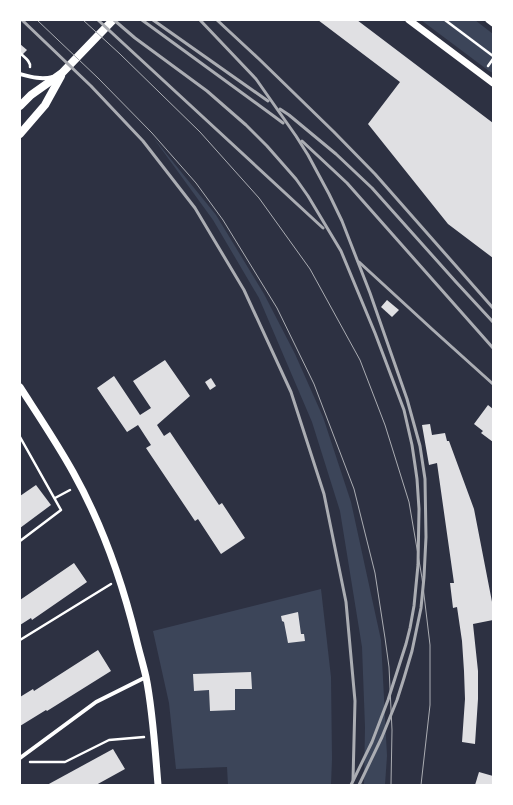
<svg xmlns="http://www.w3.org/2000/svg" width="513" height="805" font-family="Roboto,sans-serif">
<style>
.green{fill:#3c4559}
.building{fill:#e0e0e3}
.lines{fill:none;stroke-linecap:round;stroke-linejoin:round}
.path{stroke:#fff;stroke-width:2.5}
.minor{stroke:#fff;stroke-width:4}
.tertiary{stroke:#fff;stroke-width:7}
.secondary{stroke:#fff;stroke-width:8}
.tram{stroke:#abadb3;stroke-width:1}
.rail{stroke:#abadb3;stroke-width:3}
</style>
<rect width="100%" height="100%" fill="#2d3142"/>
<g class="green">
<polygon points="421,20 475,20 493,34 493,73 489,71"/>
<polygon points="152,136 216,215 264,294 295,354 323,417 351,502 381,640 387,756 385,785 364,785 365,727 362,647 340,511 312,422 259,298 213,220"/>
<polygon points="321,589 331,677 332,759 331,785 228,785 227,767 176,769 169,703 153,631"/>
</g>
<g class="building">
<polygon points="318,20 357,20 493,123 493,258 448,224 368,124 400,82"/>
<polygon points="20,44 27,50 20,57"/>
<polygon points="387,300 399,310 392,317 381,307"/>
<polygon points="165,360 190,396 157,425 164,436 170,432 219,505 222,503 245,538 221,554 198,519 195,521 146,448 151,445 138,425 127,432 97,388 114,376 140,415 151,408 133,381"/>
<polygon points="211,378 216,386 210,390 205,382"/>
<polygon points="488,405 493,409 493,442 481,433 483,431 474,424"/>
<polygon points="430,424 432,435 445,433 447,441 449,441 474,509 493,607 493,620 473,624 478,671 478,699 475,744 462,742 465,699 464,671 462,641 457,607 453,608 450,583 454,583 437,463 429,465 422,425"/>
<polygon points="36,485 51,505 20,528 20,496"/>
<polygon points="74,563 87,582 32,620 31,618 20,625 20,600"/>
<polygon points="298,612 301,634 304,634 305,641 288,643 284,622 282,621 281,616"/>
<polygon points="98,650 111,671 47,711 46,710 20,726 20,697 33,689 34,691"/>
<polygon points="251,672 252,689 235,689 235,710 210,711 209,690 194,691 193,674"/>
<polygon points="113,749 125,769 96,785 47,785"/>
<polygon points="479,772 493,776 493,785 475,785"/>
</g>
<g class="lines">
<g class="path">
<polyline points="445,20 493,56"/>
<path d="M20,53C24,57 31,61 30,67"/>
<polyline points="488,66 493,59"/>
<polyline points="20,437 61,510 20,541"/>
<polyline points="55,498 70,490"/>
<polyline points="20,640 111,584"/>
<polyline points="30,762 65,762 109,740 144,737"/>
</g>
<g class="minor">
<path d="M20,74C31,77 41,80 53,77"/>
<polyline points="20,758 96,702 146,677"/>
</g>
<g class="tertiary">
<polyline points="409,20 493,83"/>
<polyline points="489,20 493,23"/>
<path d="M20,387C38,415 57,443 73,472C102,524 122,581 136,638C139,651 143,664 146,677C153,712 155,749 158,785"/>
</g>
<g class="secondary">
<polyline points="20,106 31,95 62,73 113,20"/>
<polyline points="20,134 45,105 61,76"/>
</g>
<g class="tram">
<polyline points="37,20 98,78 152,133 196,183 223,220 277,308 314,384 354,489 375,573 385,638 389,667 392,730 391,785"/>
<polyline points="83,20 120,54 200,132 259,198 310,269 360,360 385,425 409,502 422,578 430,645 430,705 421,785"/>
</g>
<g class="rail">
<polyline points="22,20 91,86 143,141 195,208 244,290 291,392 324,494 346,602 355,701 353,780"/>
<polyline points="98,20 323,228"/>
<polyline points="114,20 135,38 207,91 246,125 267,146 296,179 308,196 341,251 375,333 404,410 412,445 415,465 417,479 419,509 418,565 414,606 410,628 406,644 388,700 372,742 351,785"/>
<polyline points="142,20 275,117 283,123"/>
<polyline points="153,20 268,101"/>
<polyline points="200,20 256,79 296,136 308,155 329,194 342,221 370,293 407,399 420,446 425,479 426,537 424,577 421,608 412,651 404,678 397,700 382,737 359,785"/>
<polyline points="217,20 259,59 334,132 375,174 493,308"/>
<polyline points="280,109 289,115 336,154 372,188 456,282 493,322"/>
<polyline points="302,141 347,183 493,348"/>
<polyline points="359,262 433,330 493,384"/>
</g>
</g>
<rect width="513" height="805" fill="none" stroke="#ffffff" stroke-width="42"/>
</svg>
